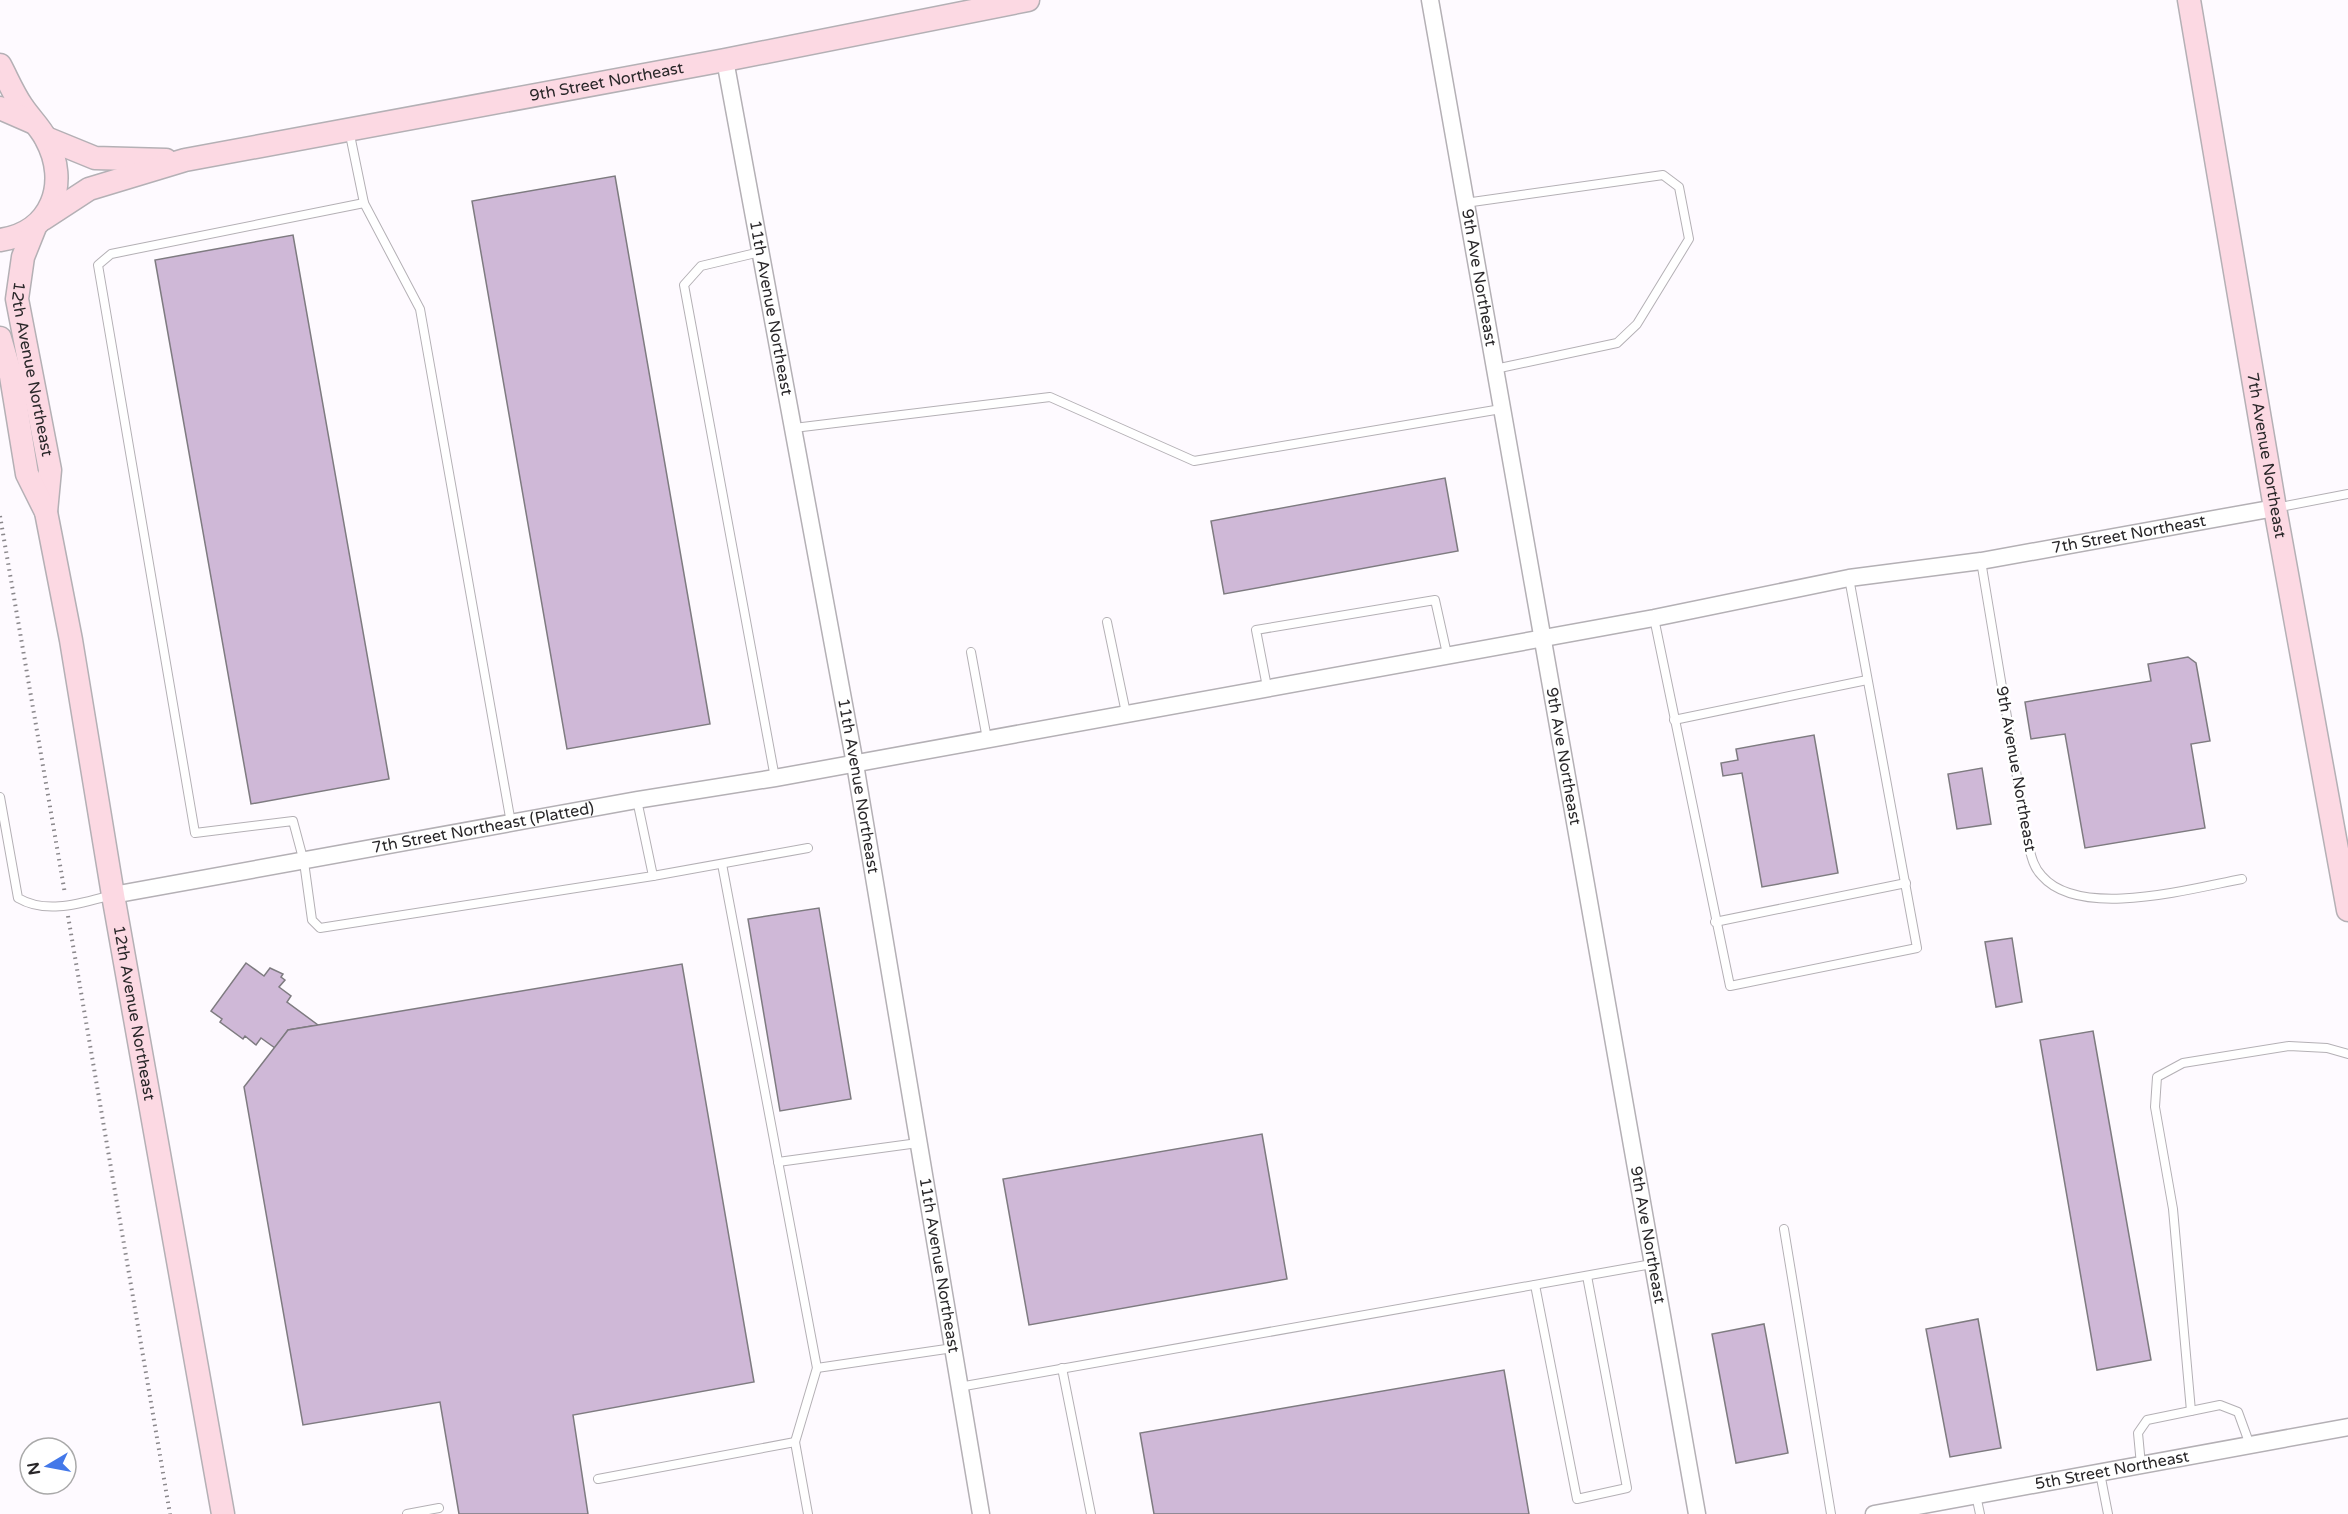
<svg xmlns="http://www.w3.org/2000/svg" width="2348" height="1514" font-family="'Varela Round',sans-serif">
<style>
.building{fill:#cfb8d7;stroke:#7e7b80;stroke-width:1.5}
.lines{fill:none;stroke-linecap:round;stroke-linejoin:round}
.lane-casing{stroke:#b4b0b5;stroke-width:10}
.street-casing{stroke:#b4b0b5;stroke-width:19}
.secondary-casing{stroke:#b4b0b5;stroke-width:25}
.path{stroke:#8a878b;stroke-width:4;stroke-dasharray:1.5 4.5;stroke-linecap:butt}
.lane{stroke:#fff;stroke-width:8}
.street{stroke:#fff;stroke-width:16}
.secondary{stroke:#fcd9e3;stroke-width:22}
.labels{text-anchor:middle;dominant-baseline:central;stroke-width:5;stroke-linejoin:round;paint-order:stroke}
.street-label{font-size:16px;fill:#292729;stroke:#fff}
</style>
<rect width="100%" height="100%" fill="#fefaff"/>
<g class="building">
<polygon points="615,176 710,724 567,749 472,201"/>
<polygon points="293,235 389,779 251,804 155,260"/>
<polygon points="1445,478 1458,551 1224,594 1211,521"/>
<polygon points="2188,657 2196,663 2210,741 2191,744 2205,828 2085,848 2065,734 2031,739 2025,702 2151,681 2148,664"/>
<polygon points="1814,735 1838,873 1762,887 1742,773 1723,776 1721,763 1738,760 1736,749"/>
<polygon points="1982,768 1991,824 1957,829 1948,774"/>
<polygon points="819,908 851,1099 780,1111 748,919"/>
<polygon points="2012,938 2022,1002 1996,1007 1985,942"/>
<polygon points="246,963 264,976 270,968 283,974 281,977 285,980 279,987 291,996 287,1002 318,1025 288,1030 275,1048 261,1038 256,1045 245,1036 243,1039 220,1022 222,1019 211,1011"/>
<polygon points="682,964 754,1382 573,1415 588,1514 459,1514 440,1402 303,1425 244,1087 288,1030"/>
<polygon points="2093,1031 2151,1360 2097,1370 2040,1040"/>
<polygon points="1262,1134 1287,1279 1029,1325 1003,1179"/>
<polygon points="1978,1319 2001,1448 1950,1457 1926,1329"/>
<polygon points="1764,1324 1788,1453 1736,1463 1712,1334"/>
<polygon points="1504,1370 1529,1514 1154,1514 1140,1433"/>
</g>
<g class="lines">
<g class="lane-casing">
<g id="lane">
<polyline points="349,130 364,203 420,309 511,823"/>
<polyline points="364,203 111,254 98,265 195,833 293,821 304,862 312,920 320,928 653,876 637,800"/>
<polyline points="1465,203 1663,175 1679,187 1689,239 1637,324 1617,343 1495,369"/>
<polyline points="760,252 701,266 684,285 775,778"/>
<polyline points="794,428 1050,397 1194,461 1501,409"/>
<polyline points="2275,508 2348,494"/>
<path d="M1981,561L2028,843C2031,855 2033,867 2042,876C2080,920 2193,888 2242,879"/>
<polyline points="1654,618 1730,986 1917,948 1849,578"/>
<polyline points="1107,622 1126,713"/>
<polyline points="971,652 987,739"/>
<polyline points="1267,687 1256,630 1435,600 1447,654"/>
<polyline points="1674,720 1867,680"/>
<path d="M0,797L18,898C47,915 81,903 112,895"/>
<polyline points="722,864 817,1368 795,1442"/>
<polyline points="653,876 808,848"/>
<polyline points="1715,922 1906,883"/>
<polyline points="778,1162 918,1143"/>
<polyline points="1784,1229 1831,1514"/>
<polyline points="1535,1285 1577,1499 1627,1488 1587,1276"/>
<polyline points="817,1368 953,1348"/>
<polyline points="1062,1368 1091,1514"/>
<polyline points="959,1387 1652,1264"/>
<polyline points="2191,1411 2173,1209 2155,1107 2157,1077 2183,1063 2289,1046 2327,1048 2348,1054"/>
<polyline points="2141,1465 2138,1433 2147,1420 2220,1405 2238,1412 2250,1445"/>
<polyline points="2100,1473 2108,1514"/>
<polyline points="598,1479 795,1442 808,1514"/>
<polyline points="1976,1495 1980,1514"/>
<polyline points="407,1514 439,1508"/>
</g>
</g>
<g class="street-casing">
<g id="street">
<path id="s1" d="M1430,0L1697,1514"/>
<path id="s2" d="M725,60L855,764L981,1514"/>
<path id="s3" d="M113,895L637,800L775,778L1654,618L1849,578L1981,561L2275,508"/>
<path id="s4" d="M1874,1514L2348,1427"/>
</g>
</g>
<g class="secondary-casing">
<g id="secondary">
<path id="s5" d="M2189,0L2275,508L2348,910"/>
<path d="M0,65C7,78 13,93 22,106C29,117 40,127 46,139C70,183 52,233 0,240"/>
<polyline points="0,108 32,122"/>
<polyline points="46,138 95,158 166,160"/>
<path id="s6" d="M43,219L89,189L185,160L725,60L1028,0"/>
<path id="s7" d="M35,227L23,257L17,299L50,470L46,512"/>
<path id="s8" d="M0,338L11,376L27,474L46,512L71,640L113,895L223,1514"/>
</g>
</g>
<g class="path">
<polyline points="0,516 65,894"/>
<polyline points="68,916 170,1514"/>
</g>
<use href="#lane" class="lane"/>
<use href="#street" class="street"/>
<use href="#secondary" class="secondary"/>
</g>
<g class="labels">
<g class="street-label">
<text stroke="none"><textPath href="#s6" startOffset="584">9th Street Northeast</textPath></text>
<text stroke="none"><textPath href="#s1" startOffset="282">9th Ave Northeast</textPath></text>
<text stroke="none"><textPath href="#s2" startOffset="252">11th Avenue Northeast</textPath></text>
<text stroke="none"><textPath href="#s7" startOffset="146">12th Avenue Northeast</textPath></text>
<text stroke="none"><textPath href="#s5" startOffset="462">7th Avenue Northeast</textPath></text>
<text stroke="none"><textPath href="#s3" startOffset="2048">7th Street Northeast</textPath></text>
<text stroke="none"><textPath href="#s1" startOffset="768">9th Ave Northeast</textPath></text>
<text transform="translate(2016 769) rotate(80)">9th Avenue Northeast</text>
<text stroke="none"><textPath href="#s2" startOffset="738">11th Avenue Northeast</textPath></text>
<text stroke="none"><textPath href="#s3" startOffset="376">7th Street Northeast (Platted)</textPath></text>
<text stroke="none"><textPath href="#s8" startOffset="690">12th Avenue Northeast</textPath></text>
<text stroke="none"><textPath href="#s1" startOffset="1254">9th Ave Northeast</textPath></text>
<text stroke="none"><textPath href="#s2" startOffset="1224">11th Avenue Northeast</textPath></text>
<text stroke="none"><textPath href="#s4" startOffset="242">5th Street Northeast</textPath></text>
</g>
</g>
<g transform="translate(48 1466) rotate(260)"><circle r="28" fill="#ffffff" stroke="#a9a9a9" stroke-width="1.5"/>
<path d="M0-4.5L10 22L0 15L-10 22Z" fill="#4378e9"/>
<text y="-9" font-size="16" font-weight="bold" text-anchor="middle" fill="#292729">N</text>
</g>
</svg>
